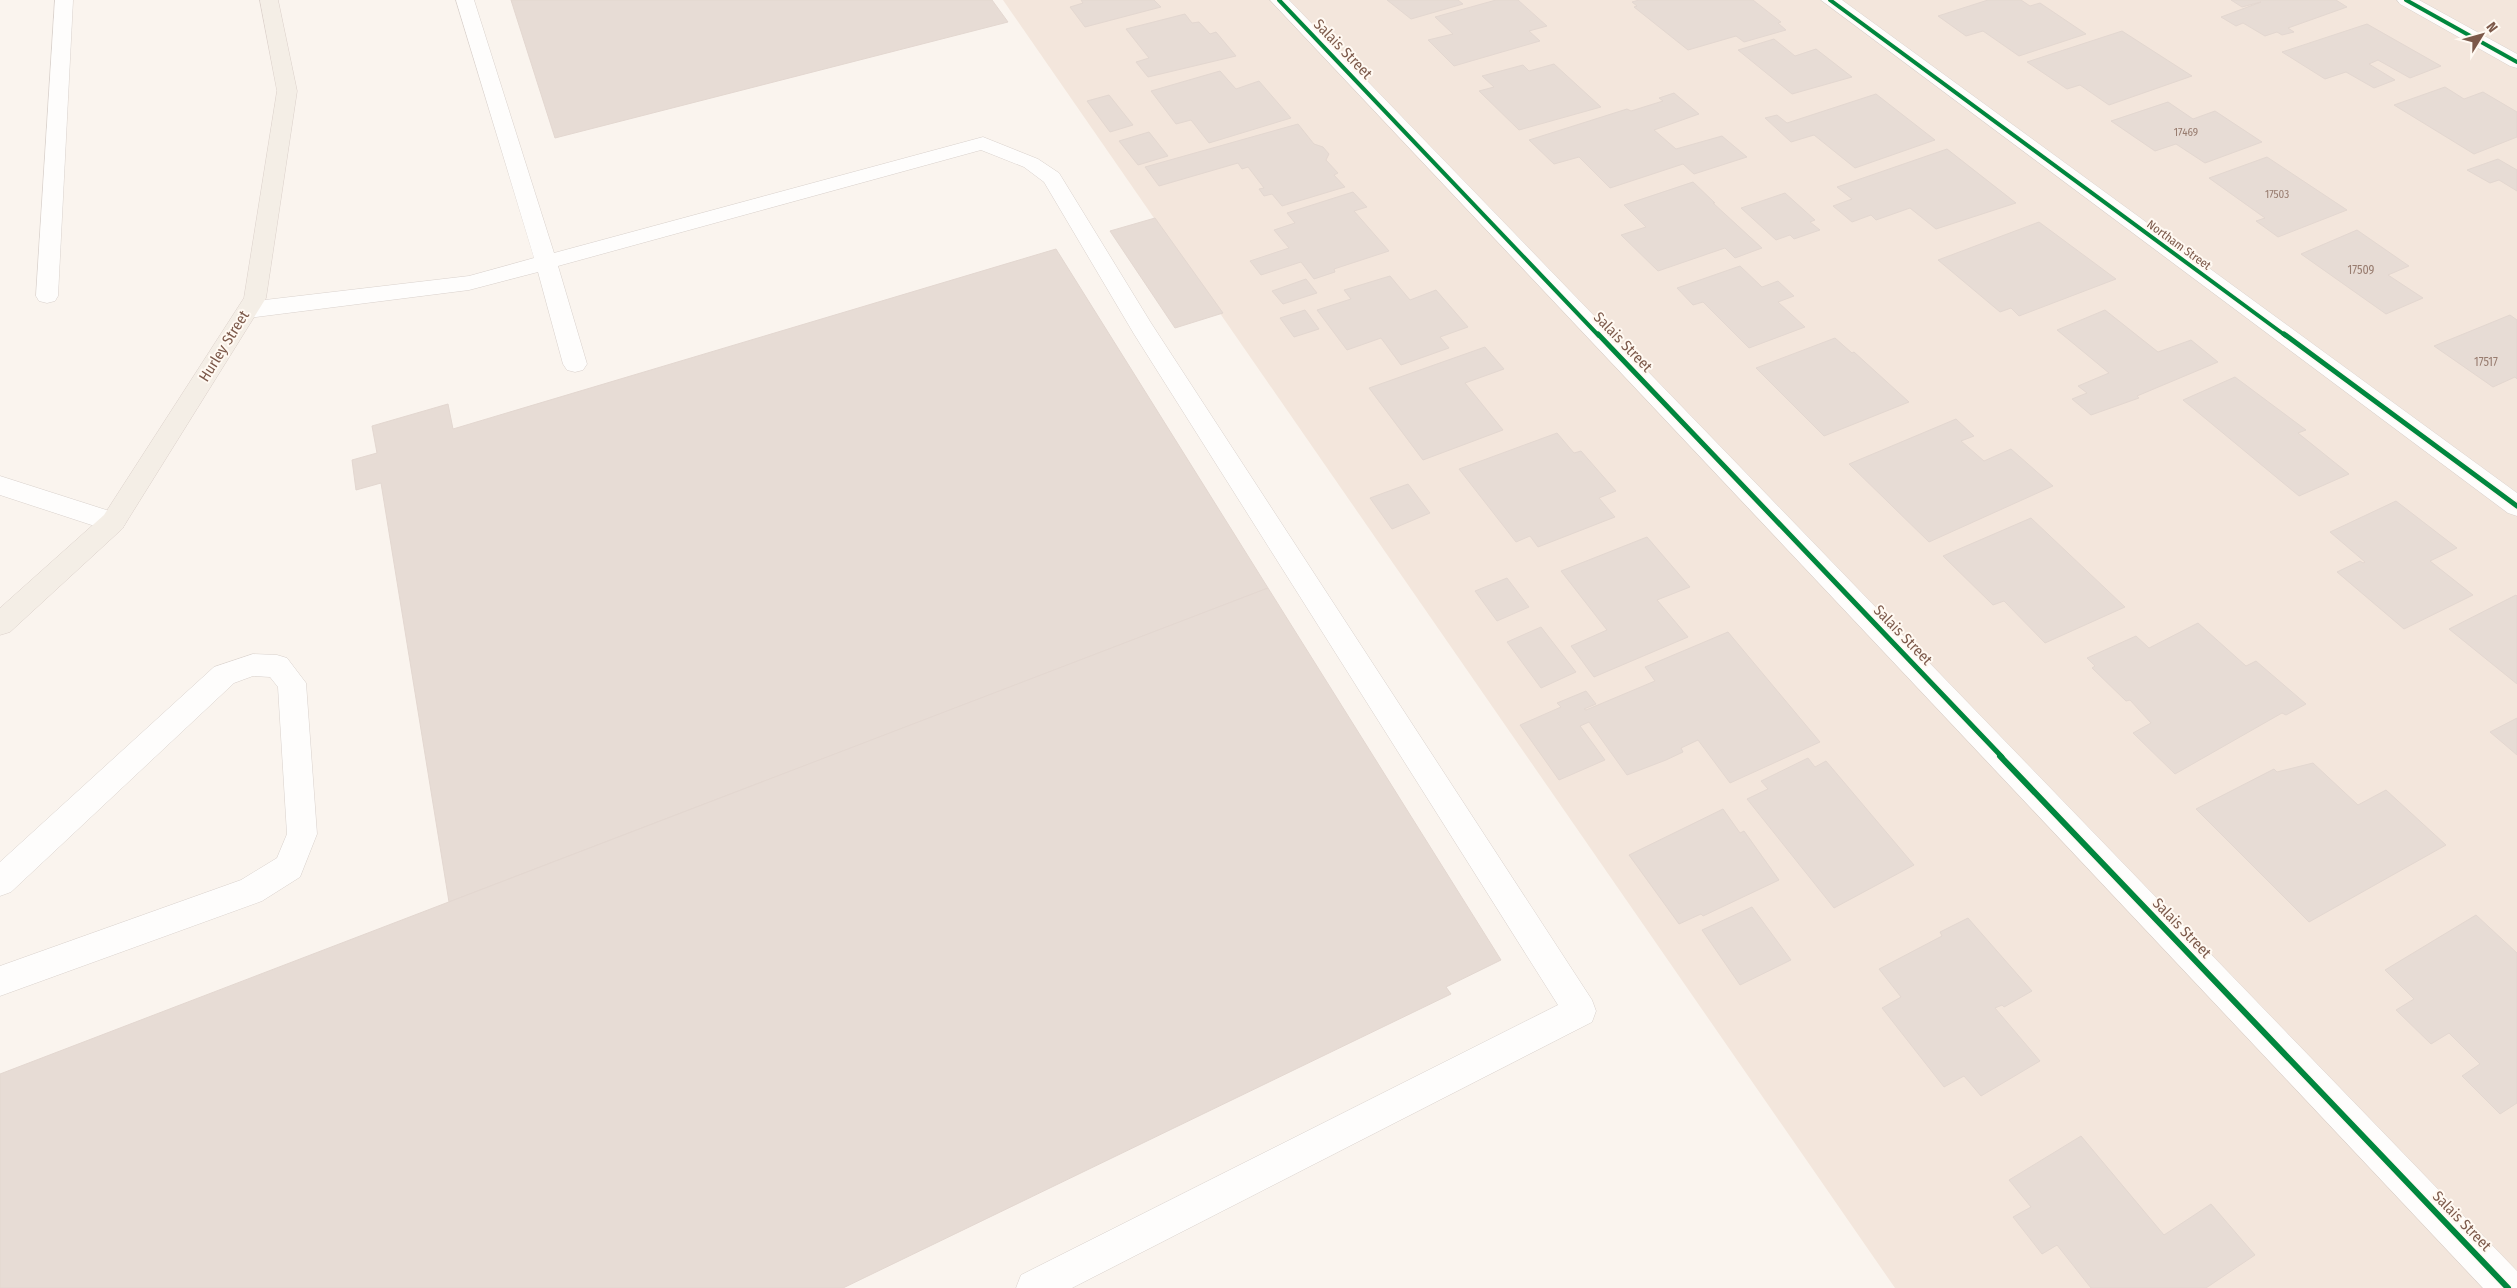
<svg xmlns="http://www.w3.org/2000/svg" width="2517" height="1288" font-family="'Fira Sans Condensed',sans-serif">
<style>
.residential{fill:#f3e6dc}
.building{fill:#e7dcd5;stroke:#e3d7d0}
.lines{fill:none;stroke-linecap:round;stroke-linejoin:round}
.lane-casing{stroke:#d9d1cc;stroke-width:1}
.street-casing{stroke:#d9d1cc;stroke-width:1}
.secondary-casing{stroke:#dad0ca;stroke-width:1}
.primary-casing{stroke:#dbd0ca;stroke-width:1}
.lane{fill:#fefdfc;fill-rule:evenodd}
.street{fill:#fefdfc;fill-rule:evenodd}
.secondary{fill:#fefdfc;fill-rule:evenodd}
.primary{fill:#f4eee6;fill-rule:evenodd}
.cycleway-far2-casing{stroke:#fff9f2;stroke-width:6}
.cycleway-far1-casing{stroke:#fff9f2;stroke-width:8}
.cycleway-casing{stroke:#fff9f2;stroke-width:9}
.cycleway-far2{stroke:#00873e;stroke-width:4}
.cycleway-far1{stroke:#00873e;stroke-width:5}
.cycleway{stroke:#00873e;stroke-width:6}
.labels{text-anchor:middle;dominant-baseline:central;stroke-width:4;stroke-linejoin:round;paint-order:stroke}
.far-number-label{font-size:11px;fill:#987c6f}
.far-street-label{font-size:12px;fill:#7c594a;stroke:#fff9f2}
.number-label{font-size:12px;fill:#987c6f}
.street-label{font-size:15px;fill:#7c594a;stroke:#fff9f2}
</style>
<rect width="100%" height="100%" fill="#faf4ee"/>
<polygon class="residential" points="1003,0 2517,0 2517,1288 1895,1288"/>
<g class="building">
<polygon points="511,0 992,0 1008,22 555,138"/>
<polygon points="1081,0 1154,0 1161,7 1085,27 1070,7 1083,3"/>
<polygon points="1387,0 1458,0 1463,4 1411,19"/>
<polygon points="1496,0 1518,0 1547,26 1529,31 1540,41 1454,66 1428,40 1453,34 1435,17"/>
<polygon points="1639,0 1753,0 1781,22 1778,23 1786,30 1744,42 1736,36 1688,50 1634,7 1637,6 1632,2"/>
<polygon points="1988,0 2021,0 2030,6 2040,3 2086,34 2019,56 1983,31 1966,36 1938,16"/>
<polygon points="2231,0 2336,0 2347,7 2288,28 2294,32 2282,35 2277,32 2265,36 2243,23 2236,26 2221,17 2261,2 2242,7"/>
<polygon points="1185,14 1192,23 1199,22 1210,34 1216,32 1236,56 1148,77 1136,62 1149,58 1126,29"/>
<polygon points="2367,24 2441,66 2410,78 2378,60 2369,64 2395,80 2374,88 2346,72 2325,79 2282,52"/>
<polygon points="2122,31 2192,76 2109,105 2080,85 2067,89 2027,62"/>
<polygon points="1774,39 1795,56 1816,49 1852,77 1792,94 1738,50"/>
<polygon points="1554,64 1601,107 1519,130 1479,91 1494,87 1482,76 1523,65 1529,71"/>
<polygon points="1220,71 1236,89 1259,81 1291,118 1209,143 1191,120 1176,124 1151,91"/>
<polygon points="2445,87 2464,99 2483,92 2517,112 2517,137 2474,154 2394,105"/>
<polygon points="1674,93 1699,114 1654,130 1676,149 1722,136 1747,157 1694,174 1683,164 1610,188 1579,157 1554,164 1529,140 1627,109 1631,111 1663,101 1659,98"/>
<polygon points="1876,94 1935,140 1855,168 1814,135 1791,142 1765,118 1777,115 1787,123"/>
<polygon points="1109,95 1133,125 1110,132 1087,101"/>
<polygon points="2168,102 2193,119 2215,111 2262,142 2205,163 2176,144 2155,151 2111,121"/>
<polygon points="1298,124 1314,144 1323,147 1329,154 1326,160 1338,173 1334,175 1345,187 1282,206 1272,194 1264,196 1259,189 1264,188 1248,167 1242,169 1238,163 1159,186 1145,167"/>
<polygon points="1149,132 1168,156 1138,165 1119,141"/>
<polygon points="1947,149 2016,203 1936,229 1910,208 1876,220 1871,215 1852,222 1833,206 1852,199 1837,187"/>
<polygon points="2267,157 2347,210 2278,237 2256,221 2265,218 2209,178"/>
<polygon points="2498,159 2517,170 2517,191 2499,180 2490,183 2467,170"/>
<polygon points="1693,182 1715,203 1713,203 1762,248 1735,258 1725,248 1658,271 1621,235 1646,227 1624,205"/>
<polygon points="1353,192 1367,207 1354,211 1389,251 1334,269 1335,272 1314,279 1301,262 1261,275 1250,261 1289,248 1274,230 1295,223 1287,213"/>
<polygon points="1785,193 1815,220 1810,222 1820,230 1794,239 1790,235 1776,240 1741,208"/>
<polygon points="1155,218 1223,313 1175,328 1110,231"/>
<polygon points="2039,222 2116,279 2019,316 2011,308 2000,312 1938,260"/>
<polygon points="2357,230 2409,266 2388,275 2423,298 2386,314 2301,254"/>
<polygon points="1056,249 1268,588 449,902 381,483 356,490 352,460 377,453 372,426 448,404 453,429"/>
<polygon points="1740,266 1762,287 1778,281 1794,296 1778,302 1805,327 1749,348 1703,302 1693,305 1677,288"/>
<polygon points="1390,276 1410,300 1436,290 1468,327 1440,337 1449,348 1401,365 1381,338 1347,350 1317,310 1351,299 1344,290"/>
<polygon points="1306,279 1317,293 1283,304 1272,291"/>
<polygon points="1305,310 1319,329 1294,337 1280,318"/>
<polygon points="2105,310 2158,352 2191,340 2218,362 2137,396 2139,398 2091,415 2072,399 2087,393 2078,386 2109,373 2057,330"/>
<polygon points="2510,315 2517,320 2517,379 2515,377 2493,387 2434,346"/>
<polygon points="1835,338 1852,353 1854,352 1909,402 1824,436 1756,368"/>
<polygon points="1485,347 1504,369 1465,383 1503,430 1423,460 1369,388"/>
<polygon points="2235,377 2306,430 2298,433 2349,474 2299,496 2183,400"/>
<polygon points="1956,419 1974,436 1961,441 1984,461 2011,449 2053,486 1929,542 1849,464"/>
<polygon points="1557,433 1574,453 1581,451 1616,491 1599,498 1615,517 1538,547 1530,536 1516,542 1459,469"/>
<polygon points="1408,484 1430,513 1392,529 1370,498"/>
<polygon points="2396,501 2457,548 2430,561 2473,595 2404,629 2337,572 2360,561 2363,563 2365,562 2330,532"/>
<polygon points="2031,518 2125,607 2045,643 2004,601 1993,605 1943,556"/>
<polygon points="1647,537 1690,587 1657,600 1688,637 1594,677 1571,646 1607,630 1561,571"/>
<polygon points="1507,578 1529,607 1497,621 1475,591"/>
<polygon points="1268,588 1501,960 1446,987 1451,994 843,1288 0,1288 0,1074"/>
<polygon points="2516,595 2517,596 2517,684 2449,629"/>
<polygon points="2198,623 2246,666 2256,661 2306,704 2286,715 2282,713 2175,774 2133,733 2151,723 2130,700 2126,701 2092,668 2095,666 2087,658 2136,636 2149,648"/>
<polygon points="1541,627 1576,672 1541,688 1507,642"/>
<polygon points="1728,632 1820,742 1730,783 1698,740 1681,748 1683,752 1666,760 1627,775 1589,722 1580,726 1605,760 1559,780 1520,725 1561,707 1557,703 1586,691 1596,704 1584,709 1586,710 1655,681 1645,667"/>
<polygon points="2517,718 2517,755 2490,732"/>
<polygon points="1808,758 1815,767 1826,761 1914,865 1834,908 1747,799 1768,789 1761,781"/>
<polygon points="2313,763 2358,805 2386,790 2446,845 2309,922 2196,809 2274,769 2277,772"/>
<polygon points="1723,809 1740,833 1744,831 1779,880 1703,916 1701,914 1679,924 1629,855"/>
<polygon points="1752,907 1791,960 1740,985 1702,930"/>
<polygon points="2476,915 2517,953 2517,1103 2500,1114 2462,1076 2480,1064 2449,1033 2431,1044 2396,1010 2414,999 2385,970"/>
<polygon points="1968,918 2032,991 2004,1007 2002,1005 1995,1008 2040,1061 1981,1096 1964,1076 1944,1087 1882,1008 1901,997 1879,969 1942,936 1940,932"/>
<polygon points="2081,1136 2164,1235 2211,1204 2255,1255 2206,1288 2091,1288 2057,1245 2042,1254 2013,1217 2031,1207 2009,1180"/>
</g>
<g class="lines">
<g class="lane-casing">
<g id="lane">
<polygon points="55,0 73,0 58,296 55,301 47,303 39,301 36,296"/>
<polygon points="456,0 474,0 554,253 983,137 1038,159 1059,173 1151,323 1592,1000 1596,1011 1592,1022 1072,1288 1016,1288 1021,1275 1558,1005 1134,334 1044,182 1024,167 981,150 558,266 587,364 583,370 575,372 567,370 563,364 538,272 469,290 248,318 240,315 237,310 240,305 248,302 469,276 534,258"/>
<polygon points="0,476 122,515 126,522 122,529 113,532 0,495"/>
<polygon points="253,654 277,655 287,658 306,683 317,834 300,877 262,901 0,996 0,966 241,880 277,858 287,834 278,687 270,677 253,676 234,683 11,892 0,896 0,862 214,667"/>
</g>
</g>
<g class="street-casing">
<g id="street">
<polygon points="1821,0 1842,0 2517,493 2517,516 2508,513"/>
<polygon points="2397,0 2419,0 2517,54 2517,68 2510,66 2400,4"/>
</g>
</g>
<g class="secondary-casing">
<polygon id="secondary" points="1270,0 1289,0 2517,1271 2517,1288 2483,1288"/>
</g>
<g class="primary-casing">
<polygon id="primary" points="260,0 278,0 297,91 266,298 122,529 10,632 0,635 0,608 104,515 244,298 277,91"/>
</g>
<use href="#lane" class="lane"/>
<use href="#street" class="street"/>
<use href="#secondary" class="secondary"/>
<use href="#primary" class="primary"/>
<g class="cycleway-far2-casing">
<g id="cycleway-far2">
<polyline points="1279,0 1599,336"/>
<polyline points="1830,0 2286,336"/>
<polyline points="2406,0 2517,62"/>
</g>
</g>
<g class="cycleway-far1-casing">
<g id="cycleway-far1">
<polyline points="1598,334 2002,757"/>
<polyline points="2284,334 2517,506"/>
</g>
</g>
<g class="cycleway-casing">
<polyline id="cycleway" points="2000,756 2508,1288"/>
</g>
<use href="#cycleway-far2" class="cycleway-far2"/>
<use href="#cycleway-far1" class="cycleway-far1"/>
<use href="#cycleway" class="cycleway"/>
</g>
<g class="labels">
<g class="far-number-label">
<text x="2186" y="132">17469</text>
<text x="2277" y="194">17503</text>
</g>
<g class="far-street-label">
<text transform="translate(2179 245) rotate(36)">Northam Street</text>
</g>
<g class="number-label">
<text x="2361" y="270">17509</text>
<text x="2486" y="362">17517</text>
</g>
<g class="street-label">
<text transform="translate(1343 49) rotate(46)">Salais Street</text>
<text transform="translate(1623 342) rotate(46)">Salais Street</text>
<text transform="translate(224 346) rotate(-58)">Hurley Street</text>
<text transform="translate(1903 635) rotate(46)">Salais Street</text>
<text transform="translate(2182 928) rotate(46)">Salais Street</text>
<text transform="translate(2462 1221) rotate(46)">Salais Street</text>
</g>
</g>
<g transform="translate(2482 35) rotate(53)" stroke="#fff9f2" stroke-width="4" paint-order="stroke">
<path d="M0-4L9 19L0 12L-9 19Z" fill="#7c594a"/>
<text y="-8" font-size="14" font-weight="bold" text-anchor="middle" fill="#7c594a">N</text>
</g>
</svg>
